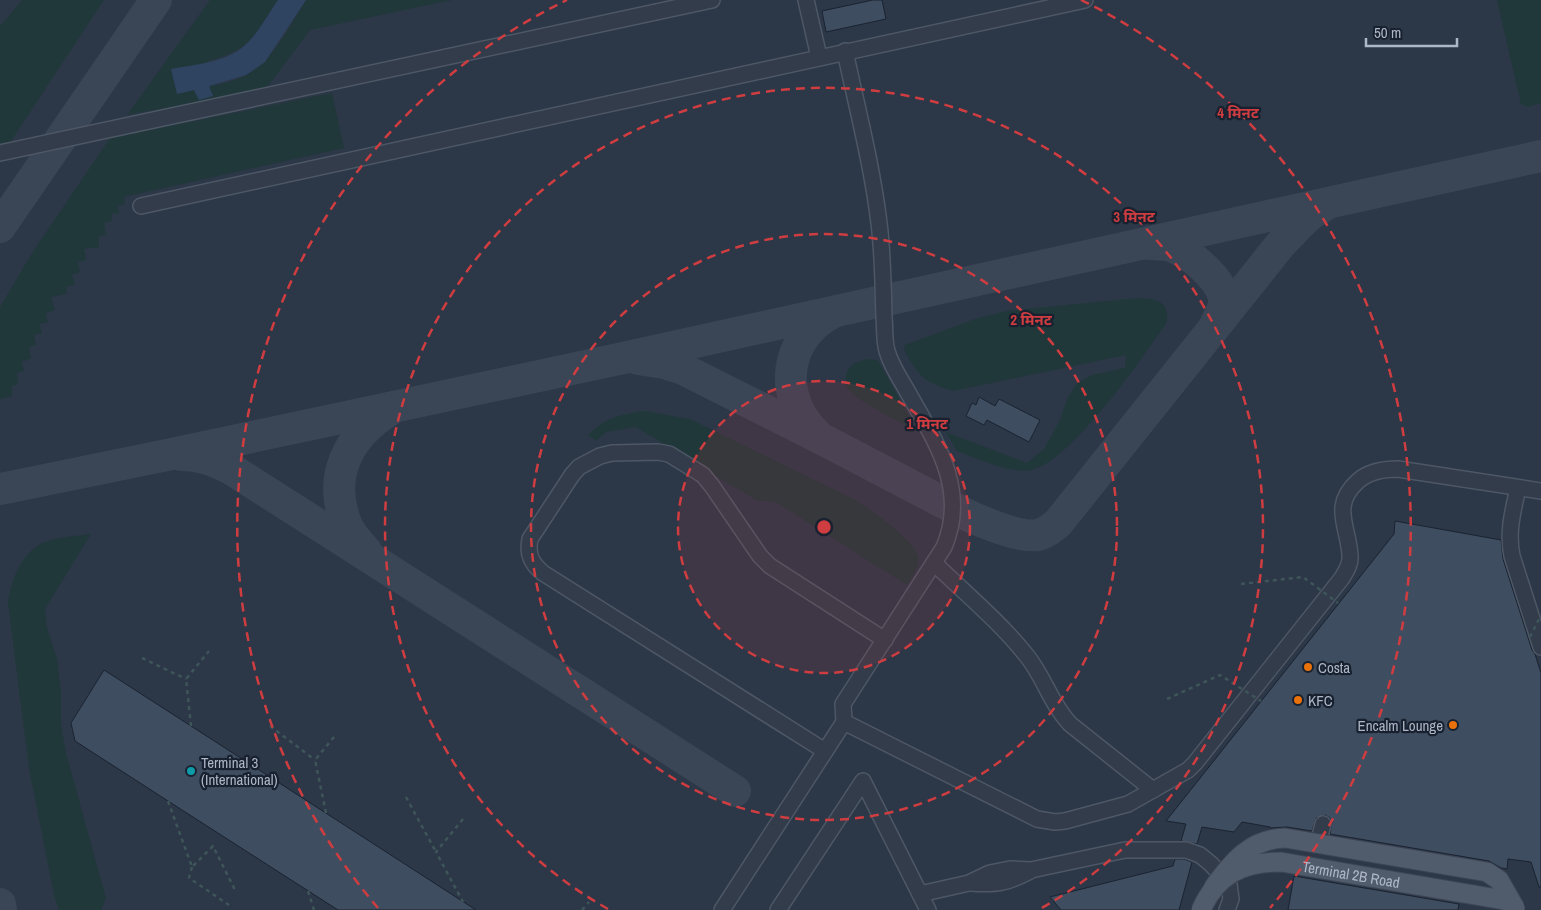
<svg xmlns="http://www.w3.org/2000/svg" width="1541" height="910" font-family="'Archivo Narrow','Noto Sans Devanagari',sans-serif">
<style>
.airport{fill:#2c3747}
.green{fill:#21383b}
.water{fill:#2f4461}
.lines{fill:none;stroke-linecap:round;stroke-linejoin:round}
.taxiway{stroke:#3a4556;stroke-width:32}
.building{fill:#3f4d60;stroke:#1a2331}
.minor-casing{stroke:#4d5765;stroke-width:18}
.path{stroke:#3e5559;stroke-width:2.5;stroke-dasharray:4 4;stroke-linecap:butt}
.minor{stroke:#323c4a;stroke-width:15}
.major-bridge-casing{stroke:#3c4554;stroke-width:21;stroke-linecap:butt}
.path-bridge{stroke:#3e5559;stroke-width:2.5;stroke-dasharray:4 4;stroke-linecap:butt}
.major-bridge{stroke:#505b6b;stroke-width:19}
.ring{fill:none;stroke:#d03d40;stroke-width:2.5;stroke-dasharray:9 6}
.food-dot{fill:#e8710a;stroke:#18212f;stroke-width:2}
.culture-dot{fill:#0f9aa8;stroke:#18212f;stroke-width:2}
.labels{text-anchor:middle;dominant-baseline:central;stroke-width:4.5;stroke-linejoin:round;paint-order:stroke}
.poi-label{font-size:15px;fill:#adb7c7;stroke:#18212f;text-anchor:start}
.street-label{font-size:15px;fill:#adb7c7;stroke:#18212f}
.centre{fill:#d03d40;stroke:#18212f;stroke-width:2.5}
.ring-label{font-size:15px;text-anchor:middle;font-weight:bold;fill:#d03d40;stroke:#18212f;stroke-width:4.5;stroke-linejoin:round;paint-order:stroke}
</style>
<rect width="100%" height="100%" fill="#1f2a3a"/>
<rect class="airport" x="0" y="0" width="1541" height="910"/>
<g class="green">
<polygon points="22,0 104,0 9,144 0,146 0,26"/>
<path d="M210,0H278C255,34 250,51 208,61L194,90C211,86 231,83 246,75C275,59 289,26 306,0H452L310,30L265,90L127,115Z"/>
<polygon points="1497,0 1541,0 1541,103 1528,107 1521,104"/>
<polygon points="332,93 344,148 124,197 125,204 118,206 119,213 111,214 112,221 104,223 106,235 99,236 99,247 84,249 86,260 78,262 80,272 72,275 75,285 66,287 67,294 51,297 55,310 46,313 48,322 39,324 42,333 34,335 36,345 29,347 31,358 22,362 24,371 17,373 18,384 12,386 12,396 0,399 0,307 32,253 110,138"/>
<path d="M1138,298C1156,299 1169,300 1167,322C1143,357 1070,463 1031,470C1012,474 975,458 957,451L946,432L1027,463L1044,449L1060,420L1067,399L1077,383L1092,375L1125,368L1126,355L953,391C923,382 919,376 904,350L905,345L975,319L1007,311Z"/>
<path d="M866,359L878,360L917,431C901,422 860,403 849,390C846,386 845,381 846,376C848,365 856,362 866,359Z"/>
<path d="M644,411L690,419L855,500C869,509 915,540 918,557C920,567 912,577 907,585L776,502L756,500L636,427L606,432L596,441L588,435C607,417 619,415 644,411Z"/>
<path d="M91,534L45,609L47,627L57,659L61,693V725L66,753L106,898L101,910H59L54,895L29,768L8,603C11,580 21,552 45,542C58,537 76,536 91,534Z"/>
</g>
<path class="water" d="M278,0H306L265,62L246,75L209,86L213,96L199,100L194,90L177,94L171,69C192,65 217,63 236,52C254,42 266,17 278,0Z"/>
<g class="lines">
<g class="taxiway">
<polyline points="0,227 156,0"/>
<path d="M1148,244C1155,244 1163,244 1171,246C1189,252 1226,282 1224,303C1223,311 1218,318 1215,325"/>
<path d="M638,359L664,363L683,369L820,438L969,516C985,523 1020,538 1038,535C1046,533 1052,528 1058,523L1280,245C1294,231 1306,215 1324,206"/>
<path d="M817,435C777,398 783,337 834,312"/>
<path d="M181,455C200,455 215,461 231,469L735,791"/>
<polyline points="0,489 167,455 614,360 1541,156"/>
<path d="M366,551C359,543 351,535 347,526C327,478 347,436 390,410"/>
<polyline points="0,904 1,910"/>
</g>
</g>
<g class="building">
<polygon points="873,0 882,0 886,19 826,32 822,11"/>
<polygon points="979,397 995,406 999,399 1040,420 1029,442 987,420 984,425 966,416 972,403 976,405"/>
<polygon points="1395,521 1501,540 1503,559 1532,650 1535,654 1541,673 1541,887 1539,887 1531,862 1508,859 1507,869 1501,868 1489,861 1330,834 1332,822 1330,818 1325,815 1316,818 1312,831 1287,827 1270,828 1270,827 1242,822 1234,832 1202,827 1197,844 1181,841 1186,824 1166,821 1394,534"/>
<polygon points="104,670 191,726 476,910 338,910 168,801 75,741 71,723"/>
<polygon points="1175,859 1184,859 1192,862 1179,910 1061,910 1050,897 1173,866"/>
<polygon points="1294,876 1459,904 1458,910 1288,910"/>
</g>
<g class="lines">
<g class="minor-casing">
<g id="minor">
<polyline points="806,0 819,57"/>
<polyline points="0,153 712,0"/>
<polyline points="141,206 1085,0"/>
<path d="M1518,488C1513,511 1507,532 1512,556L1541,647"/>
<path d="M934,563C965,593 1000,622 1027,656C1044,677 1051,704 1070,724L1153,790"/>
<path d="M844,722L1037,819L1055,822L1065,821L1128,804L1188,770L1195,763L1342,578C1346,571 1351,564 1350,556C1349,527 1330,506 1358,481C1369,471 1383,469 1398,469L1541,491"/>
<path d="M825,751L543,573C531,563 527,554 530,539L572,475L579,467L600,456L612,453L658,452L669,454L703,475L712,486L760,556L770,566L885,640"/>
<polyline points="1318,844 1323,824"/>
<path d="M971,883C997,885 1007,883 1030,871"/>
<polyline points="920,894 969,883 990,873 1010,869 1031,870 1125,850 1186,850 1200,855 1211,864 1229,884 1231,899 1227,910"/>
<path d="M722,910L844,722L843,704L944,547C969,488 934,439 906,389C899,377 891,365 887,351C884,341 885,328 884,317C883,286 883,254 879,223C872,165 857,108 845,51"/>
<polyline points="778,910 863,781 928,910"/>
</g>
</g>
<g class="path">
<polyline points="142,658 186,679"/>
<polyline points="191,726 186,679 209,651"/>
<polyline points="270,726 315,760"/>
<polyline points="406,797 436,852"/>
<polyline points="168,801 192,867 213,846 236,892"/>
<polyline points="326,813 315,760 334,737"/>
<polyline points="463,819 436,852 463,902"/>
<polyline points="192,867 189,878 229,905"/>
<polyline points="308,891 314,910"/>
<polyline points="582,910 589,902"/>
</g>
<use href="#minor" class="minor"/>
<g class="major-bridge-casing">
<g id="major-bridge">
<path d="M1213,888C1232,862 1250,839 1285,838L1487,872L1499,880L1515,908"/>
<path id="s1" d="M1201,910C1217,874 1243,862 1281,862L1504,900L1511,903L1515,908"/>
</g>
</g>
<g class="path-bridge">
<polyline points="1241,584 1303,577 1338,603"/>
<polyline points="1530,637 1541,615"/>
<polyline points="1167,699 1220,675 1261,701"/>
</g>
<use href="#major-bridge" class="major-bridge"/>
</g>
<circle cx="824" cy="527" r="146" fill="#d03d40" fill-opacity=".12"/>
<g class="ring">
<circle cx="824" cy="527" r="146"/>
<circle cx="824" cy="527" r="293"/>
<path d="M608 909A439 439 0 1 1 1040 909"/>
<path d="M378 908A586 586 0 0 1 567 0M1081 0A586 586 0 0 1 1270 908"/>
</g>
<g class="food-dot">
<circle cx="1308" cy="667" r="5"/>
<circle cx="1298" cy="700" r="5"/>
<circle cx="1453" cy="725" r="5"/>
</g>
<circle class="culture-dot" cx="191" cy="771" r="5"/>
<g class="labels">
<g class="poi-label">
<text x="1318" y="667">Costa</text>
<text x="1308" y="700">KFC</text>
<text x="1443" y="725" text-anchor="end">Encalm Lounge</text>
<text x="201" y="762">Terminal 3<tspan x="201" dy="17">(International)</tspan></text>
</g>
<g class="street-label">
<text stroke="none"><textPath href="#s1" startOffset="171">Terminal 2B Road</textPath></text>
</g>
</g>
<circle cx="824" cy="527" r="8" class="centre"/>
<g class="ring-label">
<text x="1238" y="118">4 मिनट</text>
<text x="1134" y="222">3 मिनट</text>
<text x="1031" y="325">2 मिनट</text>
<text x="927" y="429">1 मिनट</text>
</g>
<path d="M1366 38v8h91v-8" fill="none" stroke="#adb7c7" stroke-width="2.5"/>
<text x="1374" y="38" font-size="15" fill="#adb7c7" stroke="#18212f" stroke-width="4" paint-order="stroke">50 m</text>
</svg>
